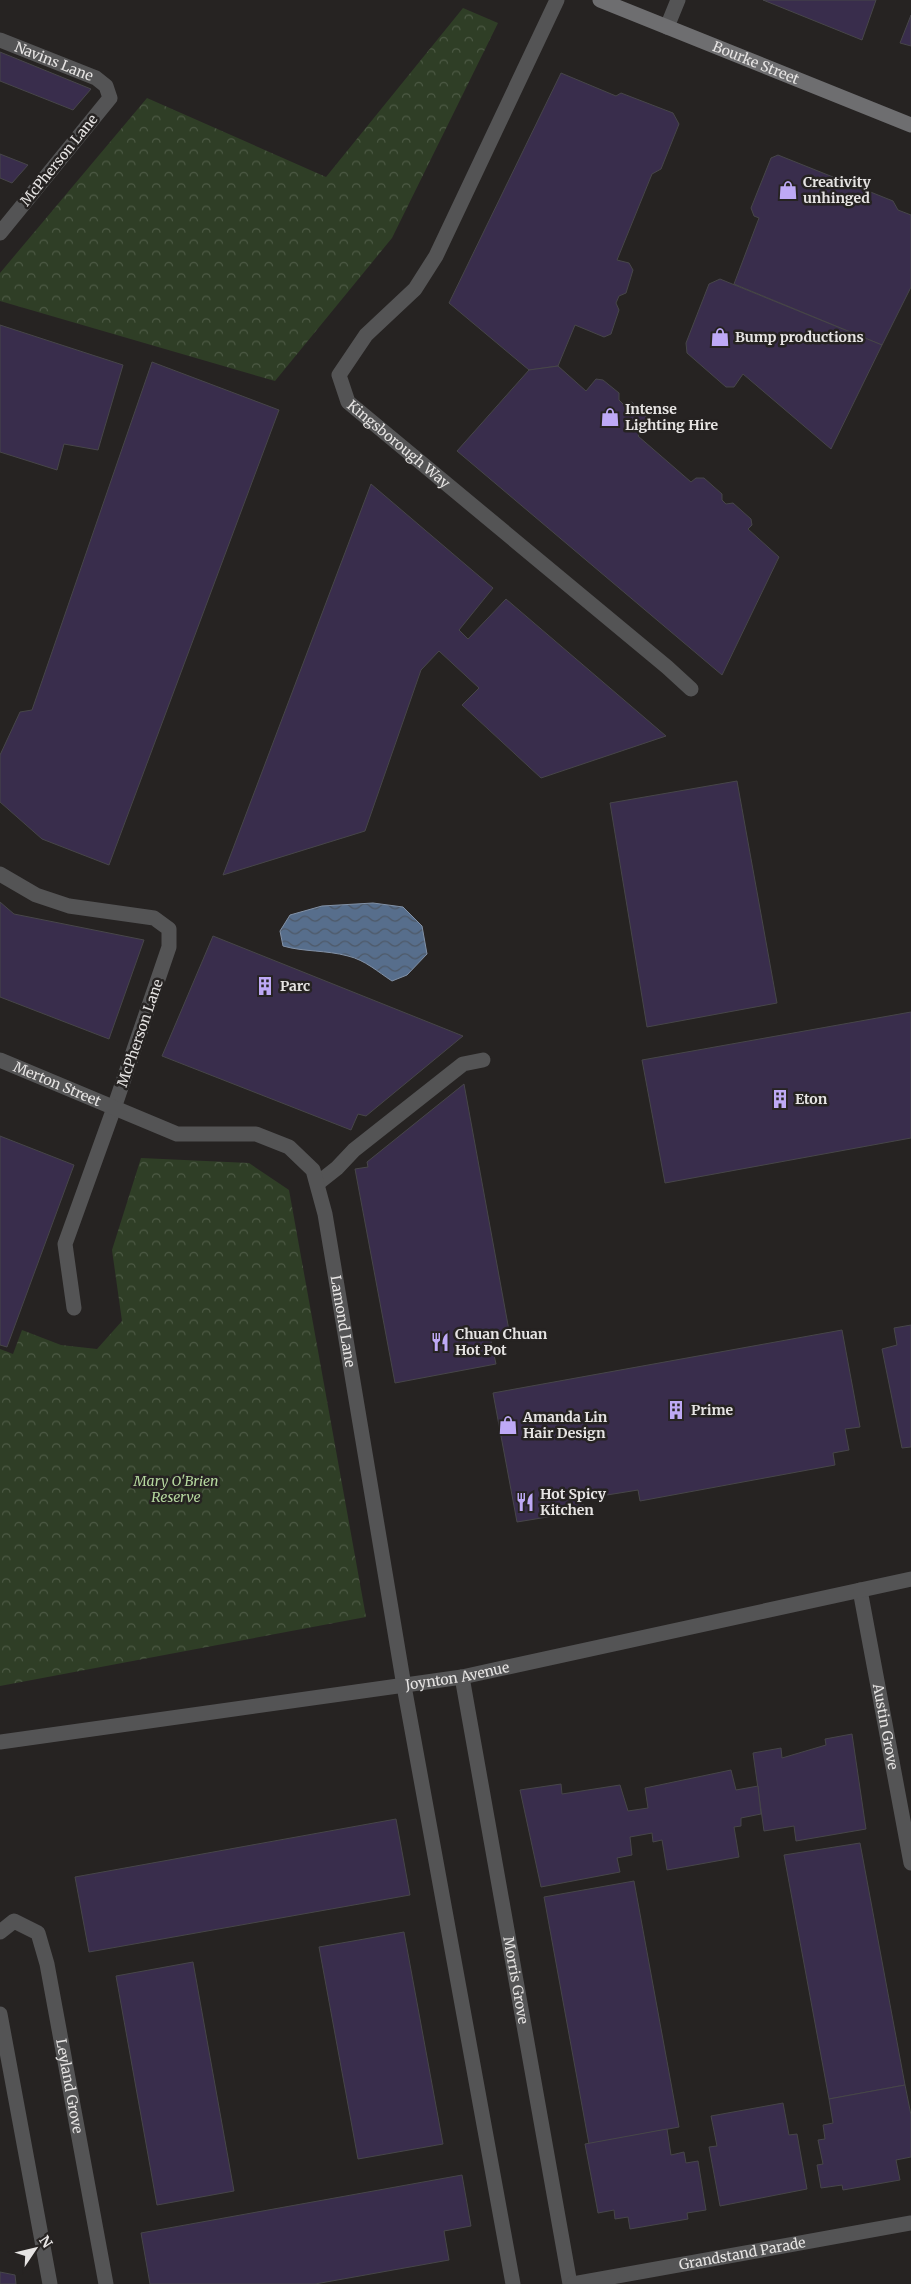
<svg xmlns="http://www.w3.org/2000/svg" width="911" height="2284" font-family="Merriweather,serif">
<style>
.park{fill:url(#park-crowns)}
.water{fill:url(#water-waves);stroke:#8291a6}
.building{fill:#392d4c;stroke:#474649}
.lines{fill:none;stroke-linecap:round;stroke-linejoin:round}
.service{stroke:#545455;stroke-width:15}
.pedestrian{stroke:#545455;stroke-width:15}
.minor{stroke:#545455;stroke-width:15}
.tertiary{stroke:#545455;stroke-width:15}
.secondary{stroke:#6e6e70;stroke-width:15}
.labels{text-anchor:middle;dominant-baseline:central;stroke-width:5;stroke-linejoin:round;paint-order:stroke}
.street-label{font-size:14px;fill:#e6e4e3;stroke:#262322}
.poi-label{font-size:14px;font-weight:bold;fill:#e6e4e3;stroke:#262322;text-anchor:start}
.park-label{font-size:14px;font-style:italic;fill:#b5d89f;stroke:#262322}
</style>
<defs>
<pattern id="park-crowns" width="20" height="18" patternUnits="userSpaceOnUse" patternTransform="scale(1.25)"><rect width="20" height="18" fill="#2f3e26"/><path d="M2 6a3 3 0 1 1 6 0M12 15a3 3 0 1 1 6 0" fill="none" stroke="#4d5a45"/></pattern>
<pattern id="water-waves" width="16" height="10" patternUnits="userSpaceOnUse" patternTransform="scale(1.25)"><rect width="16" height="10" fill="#576e8c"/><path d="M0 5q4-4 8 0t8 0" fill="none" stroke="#4e5968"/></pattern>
</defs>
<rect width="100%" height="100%" fill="#262322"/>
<g class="park">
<polygon points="463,8 498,23 392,238 275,381 0,301 0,273 147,98 326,177"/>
<polygon points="141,1158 249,1163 289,1190 366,1617 0,1686 0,1349 13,1354 22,1330 61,1345 97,1349 122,1321 112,1250"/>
</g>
<path class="water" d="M373,903L403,907L422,926L427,954L407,975L392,981C378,972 365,960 348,956C326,950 304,952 283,946L280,931L290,915L322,906Z"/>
<g class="building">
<polygon points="763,0 876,0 862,40"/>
<polygon points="911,15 911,46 900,43"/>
<polygon points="0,52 91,89 73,110 0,81"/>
<polygon points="561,73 616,96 621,93 673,113 679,124 661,169 652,174 617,260 629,263 633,270 626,293 619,296 616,303 619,310 611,334 604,337 575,325 558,366 529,370 449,303"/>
<polygon points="0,154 28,165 12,183 0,178"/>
<polygon points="778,155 893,201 898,210 911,215 911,287 882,345 734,284 759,218 754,216 751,208 771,158"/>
<polygon points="720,279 882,345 831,449 743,374 734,387 726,387 687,353 686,343 709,284"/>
<polygon points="0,325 123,365 98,450 64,444 57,470 0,452"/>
<polygon points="152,362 279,410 109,865 42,839 0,802 0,755 20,712 32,710"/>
<polygon points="558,366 586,391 596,379 603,380 619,393 619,400 623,404 632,402 646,416 647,425 638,436 691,482 696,478 704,478 722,494 722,500 726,504 733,503 751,519 752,525 748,529 779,557 722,675 457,451 529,370"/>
<polygon points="371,484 493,588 459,630 468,639 506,599 666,736 541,778 462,705 479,688 439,651 421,670 365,831 223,875"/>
<polygon points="737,781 777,1003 647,1027 610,803"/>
<polygon points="0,902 14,914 144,940 109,1039 0,997"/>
<polygon points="213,936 463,1036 366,1116 358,1114 351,1130 162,1056"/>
<polygon points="911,1012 911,1138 665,1183 642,1060"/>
<polygon points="464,1084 510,1336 491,1341 496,1364 395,1383 355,1169 368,1167 367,1162"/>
<polygon points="0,1136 74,1165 7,1347 0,1345"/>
<polygon points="911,1325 911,1447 902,1448 882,1349 897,1345 894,1328"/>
<polygon points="842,1330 860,1427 845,1429 849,1450 833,1453 835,1465 640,1501 638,1490 582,1499 584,1511 517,1522 493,1393"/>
<polygon points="852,1734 866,1829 796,1841 794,1826 764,1831 753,1753 781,1748 782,1758 826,1745 825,1739"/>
<polygon points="731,1770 736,1790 758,1786 761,1814 741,1818 741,1826 734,1827 739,1857 667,1870 662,1840 653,1842 652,1833 630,1837 632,1855 617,1858 620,1872 541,1887 520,1790 561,1784 562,1794 620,1785 628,1811 648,1808 645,1788"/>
<polygon points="396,1819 410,1895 89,1952 75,1877"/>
<polygon points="860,1843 905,2085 829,2099 784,1855"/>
<polygon points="634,1881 679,2127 589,2144 544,1897"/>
<polygon points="404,1932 443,2144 358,2159 319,1947"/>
<polygon points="193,1962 234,2191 157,2205 116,1976"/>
<polygon points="905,2085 911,2115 911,2157 896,2160 900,2180 843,2190 842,2185 821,2188 817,2165 823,2164 818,2140 825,2139 823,2125 833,2123 829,2099"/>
<polygon points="783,2103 789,2135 797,2134 807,2189 720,2206 709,2147 717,2146 711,2116"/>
<polygon points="667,2129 671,2155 684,2152 686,2163 698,2161 706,2210 687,2213 688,2219 630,2229 628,2217 615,2219 614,2210 598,2213 585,2144"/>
<polygon points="462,2175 471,2226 444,2231 449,2260 315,2284 150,2284 141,2233"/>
<polygon points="0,2272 15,2275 16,2284 0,2284"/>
</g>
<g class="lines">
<g class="service">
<path id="s1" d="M0,40L96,78L106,86L110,98L0,233"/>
<polyline points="0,874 36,895 69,906 154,918 169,929 169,947 114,1108 65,1244 74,1308"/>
</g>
<polyline class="pedestrian" points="318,1183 337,1168 354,1150 463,1064 483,1060"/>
<g class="minor">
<path id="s2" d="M557,0L436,256L415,289L366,335L339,375L348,402L667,667L691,689"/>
<polyline points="667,27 678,0"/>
<path id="s3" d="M0,1060L177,1134H256L289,1147L313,1170L325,1214L404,1686L513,2284"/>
<path id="s4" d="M860,1590L911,1863"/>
<path id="s5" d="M462,1677L570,2284"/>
<path id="s6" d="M0,1932L14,1921L38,1933L47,1964L106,2284"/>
<polyline points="0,2014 50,2284"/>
<path id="s7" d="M573,2284L911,2223"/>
</g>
<path class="tertiary" id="s8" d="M0,1742L462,1677L911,1579"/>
<path class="secondary" id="s9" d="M600,0L911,125"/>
</g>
<defs>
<g id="shop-bare" transform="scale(1.5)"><path d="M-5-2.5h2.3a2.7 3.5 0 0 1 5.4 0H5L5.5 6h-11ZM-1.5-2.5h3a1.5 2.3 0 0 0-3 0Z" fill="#bea9f5" stroke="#262322" stroke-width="2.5" paint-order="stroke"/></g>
<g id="building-bare" transform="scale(1.5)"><path d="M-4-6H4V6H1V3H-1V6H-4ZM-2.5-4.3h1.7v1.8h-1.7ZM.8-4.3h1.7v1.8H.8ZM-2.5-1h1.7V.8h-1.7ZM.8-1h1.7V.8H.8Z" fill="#bea9f5" stroke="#262322" stroke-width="2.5" paint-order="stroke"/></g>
<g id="restaurant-bare" transform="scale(1.5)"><path d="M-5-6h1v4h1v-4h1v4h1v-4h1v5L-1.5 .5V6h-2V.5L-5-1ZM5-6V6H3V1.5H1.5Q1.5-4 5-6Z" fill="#bea9f5" stroke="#262322" stroke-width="2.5" paint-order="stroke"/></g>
</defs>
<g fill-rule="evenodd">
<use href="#shop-bare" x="788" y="190"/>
<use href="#shop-bare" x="720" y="337"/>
<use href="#shop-bare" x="610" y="417"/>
<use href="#building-bare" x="265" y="986"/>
<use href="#building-bare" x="780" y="1099"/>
<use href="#restaurant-bare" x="440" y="1342"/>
<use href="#building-bare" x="676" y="1410"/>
<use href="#shop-bare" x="508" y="1425"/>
<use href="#restaurant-bare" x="525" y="1502"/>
</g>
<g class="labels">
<g class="street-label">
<text stroke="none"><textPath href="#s1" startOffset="58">Navins Lane</textPath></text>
<text stroke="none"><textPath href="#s9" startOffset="168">Bourke Street</textPath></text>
<text transform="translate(59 160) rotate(-51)">McPherson Lane</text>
<text stroke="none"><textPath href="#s2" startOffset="532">Kingsborough Way</textPath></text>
<text transform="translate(140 1033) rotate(-71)">McPherson Lane</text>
<text stroke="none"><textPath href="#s3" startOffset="62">Merton Street</textPath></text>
<text stroke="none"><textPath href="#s3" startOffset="494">Lamond Lane</textPath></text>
<text stroke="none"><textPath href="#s8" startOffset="462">Joynton Avenue</textPath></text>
<text stroke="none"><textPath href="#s4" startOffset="139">Austin Grove</textPath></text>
<text stroke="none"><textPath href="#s5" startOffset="308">Morris Grove</textPath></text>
<text stroke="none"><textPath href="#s6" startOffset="201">Leyland Grove</textPath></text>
<text stroke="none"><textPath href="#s7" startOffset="172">Grandstand Parade</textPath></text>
</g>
<g class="poi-label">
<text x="803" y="182">Creativity<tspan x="803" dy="16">unhinged</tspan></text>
<text x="735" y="337">Bump productions</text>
<text x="625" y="409">Intense<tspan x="625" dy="16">Lighting Hire</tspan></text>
<text x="280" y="986">Parc</text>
<text x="795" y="1099">Eton</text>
<text x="455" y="1334">Chuan Chuan<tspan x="455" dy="16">Hot Pot</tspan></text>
<text x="691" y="1410">Prime</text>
<text x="523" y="1417">Amanda Lin<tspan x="523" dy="16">Hair Design</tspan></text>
<text x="540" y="1494">Hot Spicy<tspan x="540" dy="16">Kitchen</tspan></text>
</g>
<g class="park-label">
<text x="176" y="1481">Mary O'Brien<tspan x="176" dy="16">Reserve</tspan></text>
</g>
</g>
<g transform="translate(35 2249) rotate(55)" stroke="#262322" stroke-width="4" paint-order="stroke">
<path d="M0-4L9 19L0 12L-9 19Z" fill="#e6e4e3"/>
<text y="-8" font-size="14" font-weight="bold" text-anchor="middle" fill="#e6e4e3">N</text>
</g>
</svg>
